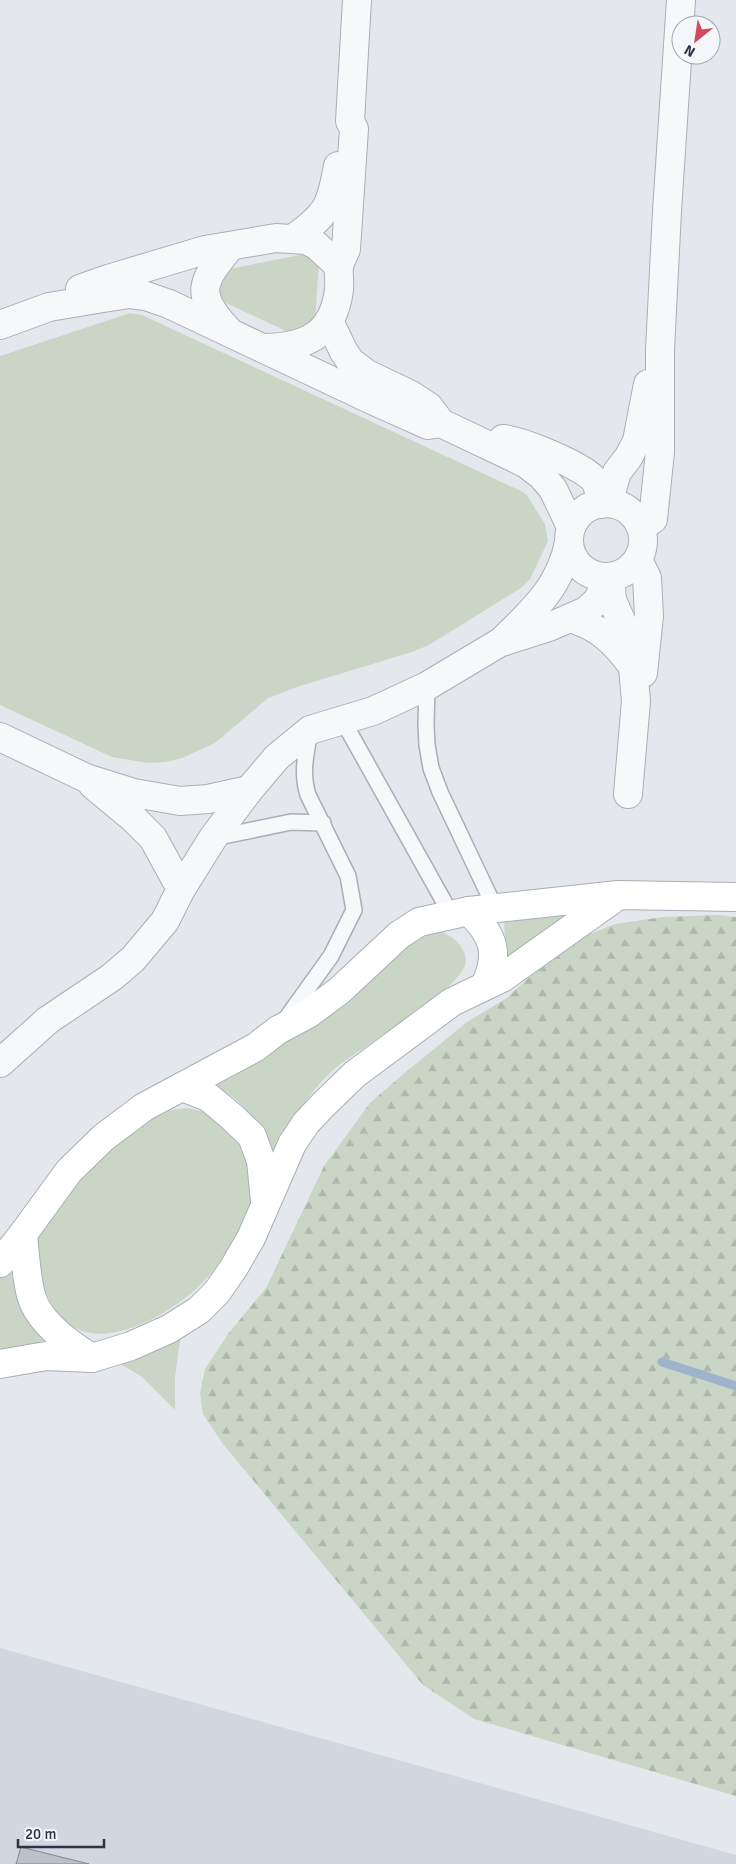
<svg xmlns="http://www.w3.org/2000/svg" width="736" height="1864" font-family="Signika,sans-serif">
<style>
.built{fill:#d2d6de}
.forest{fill:url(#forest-firs)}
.green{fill:#c9d6c5}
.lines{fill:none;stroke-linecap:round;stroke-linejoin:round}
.stream{stroke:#9fb4cc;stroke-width:9}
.building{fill:#bbc0ca;stroke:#83868d}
.lane-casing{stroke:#a9aeb7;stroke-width:18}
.street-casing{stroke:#a9aeb7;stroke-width:30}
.secondary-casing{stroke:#a9aeb7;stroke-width:30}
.lane{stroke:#f7f8fa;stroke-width:15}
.street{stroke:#f7f8fa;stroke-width:28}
.secondary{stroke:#fff;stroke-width:28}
</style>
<defs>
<pattern id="forest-firs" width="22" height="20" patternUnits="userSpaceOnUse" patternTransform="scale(1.25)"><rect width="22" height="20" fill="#c9d6c5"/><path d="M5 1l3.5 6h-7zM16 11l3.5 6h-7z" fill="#adb8ab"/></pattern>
</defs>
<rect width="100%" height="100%" fill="#e4e7ec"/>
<polygon class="built" points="0,1648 736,1855 736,1864 0,1864"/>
<polygon class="forest" points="719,915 736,917 736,1796 474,1719 423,1685 223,1444 203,1414 200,1393 205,1369 228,1334 266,1288 324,1166 370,1103 401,1076 467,1022 507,998 526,980 585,936 615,924 663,917"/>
<g class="green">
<polygon points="305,254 319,261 315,322 290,333 224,302 218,294 218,280 229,269"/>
<polygon points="130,313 142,315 523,492 528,497 545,524 548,541 530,579 521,588 429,645 412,652 300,686 268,698 215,743 182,758 166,762 148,763 112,757 0,705 0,356"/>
<polygon points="582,903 506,968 504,919"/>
<path d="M433,930C443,932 453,936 459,944C464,950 467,957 465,965C457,993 358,1048 332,1071C308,1094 291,1122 273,1150H271C258,1126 242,1094 213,1087L214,1084L419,934Z"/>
<path d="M187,1108C209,1111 225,1122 238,1142C247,1156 254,1183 252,1200C251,1208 246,1217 243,1224C232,1247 215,1271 197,1288C170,1313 114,1346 77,1329C60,1321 51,1306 45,1289C40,1278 35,1257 36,1245C39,1206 122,1135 154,1117C164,1111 175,1109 187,1108Z"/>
<polygon points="8,1269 11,1271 16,1296 44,1339 40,1343 0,1351 0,1278"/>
<polygon points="178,1336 180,1340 175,1377 175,1410 141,1376 118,1363"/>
</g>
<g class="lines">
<polyline class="stream" points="662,1362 736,1386"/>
</g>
<polygon class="building" points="21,1847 89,1864 16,1864"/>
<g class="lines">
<g class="lane-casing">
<g id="lane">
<polyline points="427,686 426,724 427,745 431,768 440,792 495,908"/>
<polyline points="342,719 452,916"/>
<polyline points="214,838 291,822 323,823"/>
<path d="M285,1020L331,956L354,910L348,876L308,795C301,773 306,753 310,732"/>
</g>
</g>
<g class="street-casing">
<g id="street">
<path d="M294,238C328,214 331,205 338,166"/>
<polyline points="80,289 108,279 205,250 276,238 306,240 316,245 339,266"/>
<polyline points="329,321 344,352 351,362 367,374 411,395 429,407 441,423 525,463 542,476 553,489 571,527"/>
<polyline points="0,325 49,307 103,298 130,294 146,296 169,304 372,400 428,425 441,423"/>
<path d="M228,330C194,294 201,282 230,247"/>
<path d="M262,348C305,348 333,336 339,290C340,282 338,275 339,267C340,261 344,254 346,249L354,129L350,121L357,0"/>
<path d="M503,439C521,441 585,466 595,481C599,487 600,496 601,504"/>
<polyline points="608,503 617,472 628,458 637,441 648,384"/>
<circle cx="606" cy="540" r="37"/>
<polyline points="641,527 653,519 660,452 660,350 667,211 681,0"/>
<polyline points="638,560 647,578 649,616 643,673"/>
<polyline points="610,577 612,600 627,634 633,668 636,701 628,794"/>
<path d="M570,618C599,627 613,640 631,664"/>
<path d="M505,638C535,609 561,585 569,542"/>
<polyline points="0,737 86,778 134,793 180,801 208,799 249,790"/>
<polyline points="93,785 134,819 153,838 181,889"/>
<polyline points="0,1063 48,1020 112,977 133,959 165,921 181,889 213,838 249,790 277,757 310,730 373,711 427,686 499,643 549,627 586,611 597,601 610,577"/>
</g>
</g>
<g class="secondary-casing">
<g id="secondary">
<path d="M469,911C494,936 500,953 485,986"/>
<polyline points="182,1087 208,1097 231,1116 252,1136 261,1161 265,1201"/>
<path d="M23,1234C25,1254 26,1276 31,1295C38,1322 69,1344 92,1358"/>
<polyline points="0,1263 23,1234 69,1171 104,1137 144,1107 256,1047 278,1030 308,1014 339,991 399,935 419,922 469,911 618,895 736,897"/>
<polyline points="0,1364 46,1356 92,1358 131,1346 169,1329 199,1310 217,1292 233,1269 251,1238 292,1144 306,1123 323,1105 355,1074 452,1002 502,978 616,897"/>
</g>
</g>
<use href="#lane" class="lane"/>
<use href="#street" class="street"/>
<use href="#secondary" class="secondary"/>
</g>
<g transform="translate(696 40) rotate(210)"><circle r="24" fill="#f4f6f9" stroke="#a4a8b1"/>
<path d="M0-4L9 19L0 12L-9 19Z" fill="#d1495b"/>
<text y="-8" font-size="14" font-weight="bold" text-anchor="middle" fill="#2b3445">N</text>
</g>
<path d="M18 1839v8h86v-8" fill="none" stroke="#2b3445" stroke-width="2.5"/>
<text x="25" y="1839" font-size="15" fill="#2b3445" stroke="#f4f6f9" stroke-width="4" paint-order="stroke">20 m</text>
</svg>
